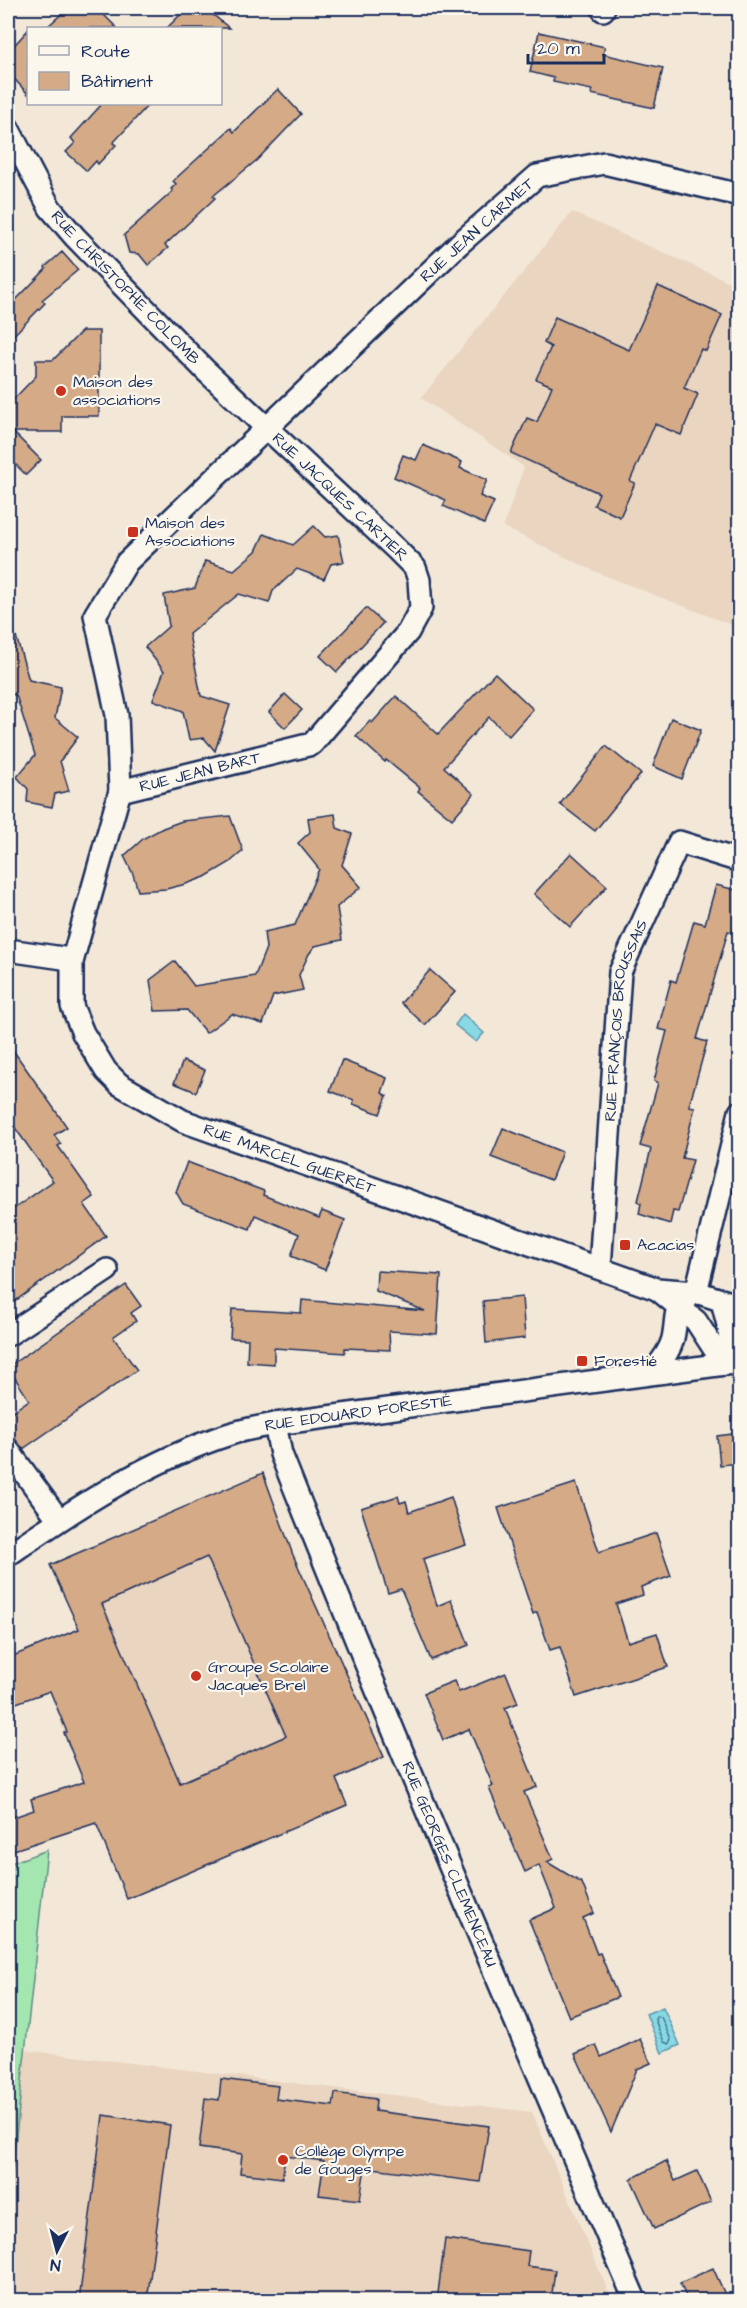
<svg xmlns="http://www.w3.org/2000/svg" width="747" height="2308" font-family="'Architects Daughter',sans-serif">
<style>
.built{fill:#ead5c0}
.grass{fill:#a3e6b0;stroke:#5f8a87;stroke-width:1.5}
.water{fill:#88d9e3;stroke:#5c95ae;stroke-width:1.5}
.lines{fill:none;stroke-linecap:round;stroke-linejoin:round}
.shore{stroke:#477393;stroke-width:1.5}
.building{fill:#d5aa87;stroke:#1b2f5e;stroke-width:1.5;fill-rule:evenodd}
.minor-casing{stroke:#1b2f5e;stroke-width:26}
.minor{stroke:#fbf7ec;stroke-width:21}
.poi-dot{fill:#c8321e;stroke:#fbf7ec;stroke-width:2}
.labels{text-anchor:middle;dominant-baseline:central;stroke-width:4.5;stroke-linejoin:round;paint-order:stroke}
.street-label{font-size:16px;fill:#1b2f5e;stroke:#fbf7ec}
.poi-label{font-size:16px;fill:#1b2f5e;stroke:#fbf7ec;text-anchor:start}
</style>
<rect width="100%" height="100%" fill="#f3e8d8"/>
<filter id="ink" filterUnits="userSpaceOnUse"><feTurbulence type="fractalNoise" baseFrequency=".0167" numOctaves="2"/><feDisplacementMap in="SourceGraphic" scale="12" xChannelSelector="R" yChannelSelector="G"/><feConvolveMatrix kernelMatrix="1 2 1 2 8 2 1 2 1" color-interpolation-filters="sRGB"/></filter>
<g filter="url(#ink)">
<g class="built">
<polygon points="572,212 739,286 739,628 596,572 503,527 524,467 421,398"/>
<polygon points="263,1473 293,1555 384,1757 337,1779 347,1805 127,1899 64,1733 55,1703 32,1649 78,1630 50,1565"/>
<polygon points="25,2050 532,2112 612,2300 8,2300 8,2209"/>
</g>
<polygon class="grass" points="47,1850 8,2209 8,1864"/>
<g class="water">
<polygon points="463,1014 484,1033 476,1042 455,1025"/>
<polygon points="663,2007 680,2045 662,2053 646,2014"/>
</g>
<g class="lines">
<polygon class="shore" points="656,2016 661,2017 671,2040 669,2044 664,2042 655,2020"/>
</g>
<g class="building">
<polygon points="68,8 97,8 117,28 46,28"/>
<polygon points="187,8 205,8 229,28 167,28"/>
<polygon points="28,30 28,94 8,72 8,52"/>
<polygon points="539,32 605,47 603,54 663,68 654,108 591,94 592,90 553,82 554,78 530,72"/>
<polygon points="278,89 301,114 257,160 213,196 215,198 165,245 168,248 148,265 139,254 129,253 124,235 173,191 171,189 176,184 173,181 231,128 234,132"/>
<polygon points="102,104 149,104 113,143 116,145 98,164 96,161 87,171 66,152 75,143 71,138"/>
<polygon points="62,252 78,270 42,300 45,303 8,341 8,308 46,269 45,267"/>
<polygon points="658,286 722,315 706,351 701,349 684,388 698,394 681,435 655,424 630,481 635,483 620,517 594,505 599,493 511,453 527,418 537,422 552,386 536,379 551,347 544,343 555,317 629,350"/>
<polygon points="82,331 99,331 99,416 62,416 62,432 13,432 41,460 26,475 8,457 8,405 36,376 36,360 53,360"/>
<polygon points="423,445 462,462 460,468 487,480 480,496 494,502 484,524 443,506 446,500 394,477 403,455 416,460"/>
<polygon points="314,526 325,537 338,535 344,562 331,564 324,579 297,569 273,591 269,603 239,594 189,634 201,696 230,705 215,751 204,738 189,740 183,711 153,700 164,671 145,647 169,626 164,595 195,588 205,561 234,570 256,551 264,534 293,545"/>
<polygon points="366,608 383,623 337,672 320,656"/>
<polygon points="8,626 13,626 29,680 61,687 55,718 78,737 60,761 69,791 55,794 52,807 27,802 28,789 17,777 35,755 16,695 8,694"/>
<polygon points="495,673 533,709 509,736 489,717 444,767 474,794 452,819 418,791 420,788 386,760 385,762 356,736 370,721 372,723 396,696 438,734"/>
<polygon points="285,694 302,710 285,728 269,712"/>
<polygon points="671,718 701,730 682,779 653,766"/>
<polygon points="606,746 641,774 595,831 560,804"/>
<polygon points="335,814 337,828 352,834 342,865 361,887 337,907 342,940 315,946 309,954 299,975 303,990 273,996 263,1024 232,1014 206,1033 187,1010 155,1011 150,980 175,961 194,986 255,976 266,948 264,932 295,925 319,869 298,843 310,832 308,818"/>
<polygon points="230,816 243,851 229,863 205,877 186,884 166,889 138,891 133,874 124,856 144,838 163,828 182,821"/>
<polygon points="571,853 607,886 570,927 534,894"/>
<polygon points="716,885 740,891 740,921 736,920 733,932 728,931 697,1039 707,1042 689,1106 695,1107 682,1158 693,1160 678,1212 673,1211 670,1224 639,1214 641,1203 638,1201 651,1149 640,1146 658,1083 654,1081 667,1031 658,1029 671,980 676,982 694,921 705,924"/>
<polygon points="430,970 455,992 425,1025 401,1003"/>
<polygon points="8,1043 67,1127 54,1135 61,1144 58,1146 94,1197 84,1204 106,1236 8,1306 8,1213 53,1181 8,1118"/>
<polygon points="342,1060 387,1078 382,1093 387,1096 380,1114 353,1104 354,1100 330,1091"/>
<polygon points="183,1061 205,1070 196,1092 174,1083"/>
<polygon points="503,1128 562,1152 551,1180 491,1157"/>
<polygon points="187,1162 264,1191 263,1195 319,1218 322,1211 345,1220 325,1270 291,1256 299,1234 255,1215 250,1229 183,1204 176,1192"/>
<polygon points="377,1271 441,1275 437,1334 389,1331 390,1350 345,1348 345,1353 274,1348 274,1364 247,1362 248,1339 230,1338 232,1309 301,1313 302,1300 425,1311 376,1291"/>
<polygon points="126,1285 141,1306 131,1313 136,1321 113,1337 137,1370 23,1449 8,1430 8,1415 29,1400 8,1367"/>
<polygon points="522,1297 525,1338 486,1343 483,1301"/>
<polygon points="740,1433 740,1463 720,1465 717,1436"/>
<path d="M263,1473L293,1555L384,1757L336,1779L347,1805L127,1899L96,1823L8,1852V1819L34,1810L31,1799L84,1782L64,1733L67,1732L50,1691L8,1706V1658L79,1629L50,1565ZM207,1557L286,1736L180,1783L102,1604Z"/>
<polygon points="576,1483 599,1552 656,1533 671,1576 641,1587 643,1595 616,1604 628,1642 657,1633 668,1667 576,1697 560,1647 550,1650 537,1612 533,1614 498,1508"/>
<polygon points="398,1496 400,1503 406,1501 409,1512 451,1497 466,1545 423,1559 437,1606 451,1600 469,1645 431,1660 401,1589 388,1593 361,1508"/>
<polygon points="506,1673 518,1703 505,1708 537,1787 524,1792 553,1859 547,1862 582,1883 594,1913 583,1918 597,1954 600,1953 618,1997 569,2017 529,1920 556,1908 539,1865 525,1872 489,1788 493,1786 469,1729 443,1740 424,1693 454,1681 459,1692"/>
<polygon points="640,2039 651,2063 637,2069 611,2132 575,2054 596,2045 601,2057"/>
<polygon points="221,2079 278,2086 276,2099 333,2106 335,2093 376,2099 375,2111 489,2126 480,2182 365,2167 360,2200 319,2195 324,2161 285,2156 282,2178 240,2173 242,2154 199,2148 205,2098 219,2100"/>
<polygon points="103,2115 170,2125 147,2301 79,2301"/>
<polygon points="666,2161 675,2181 697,2171 711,2202 654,2229 631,2179"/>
<polygon points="445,2239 529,2251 527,2266 555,2270 551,2301 437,2301"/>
<polygon points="713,2268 728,2301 688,2301 680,2283"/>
</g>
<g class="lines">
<g class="minor-casing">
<g id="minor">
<polyline points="603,10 604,8"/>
<path id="s1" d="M8,128L50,208L75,237L206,371L396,549L415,568L419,580L421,608L408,632L312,744L120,791"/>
<path id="s2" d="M740,195L604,163L537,176L459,244L127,562L95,615L117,715L120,791L72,962V1006L83,1033L106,1071L119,1084L183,1121L657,1289L696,1292L740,1306"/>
<polyline points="8,950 63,958 72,962"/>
<path id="s3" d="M600,1268L620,972L679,842L740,861"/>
<polyline points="657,1289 696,1321 724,1364"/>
<polyline points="696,1292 740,1112"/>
<polyline points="722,1301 729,1329 731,1351 724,1364"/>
<polyline points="8,1335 107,1270"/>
<path d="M664,1372L662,1360C668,1352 673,1343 674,1333C677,1315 673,1311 688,1298"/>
<path id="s4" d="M275,1424L281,1454C394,1738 514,2019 635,2300"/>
<polyline points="8,1450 59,1520"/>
<path id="s5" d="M8,1555C77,1507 149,1460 230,1434C245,1429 261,1427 275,1424L740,1362"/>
</g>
</g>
<use href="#minor" class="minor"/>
</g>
</g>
<g class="poi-dot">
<circle cx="61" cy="391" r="6"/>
<rect x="127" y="526" width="12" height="12" rx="3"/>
<rect x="619" y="1239" width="12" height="12" rx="3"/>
<rect x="576" y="1355" width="12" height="12" rx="3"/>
<circle cx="196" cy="1676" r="6"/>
<circle cx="283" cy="2160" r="6"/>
</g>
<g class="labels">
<g class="street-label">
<text transform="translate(477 230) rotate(-42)">RUE JEAN CARMET</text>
<text stroke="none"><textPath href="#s1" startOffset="200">RUE CHRISTOPHE COLOMB</textPath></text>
<text stroke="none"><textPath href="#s1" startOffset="500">RUE JACQUES CARTIER</textPath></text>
<text transform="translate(200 772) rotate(-14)">RUE JEAN BART</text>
<text stroke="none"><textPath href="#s3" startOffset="250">RUE FRANÇOIS BROUSSAIS</textPath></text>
<text stroke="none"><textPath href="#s2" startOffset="1512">RUE MARCEL GUERRET</textPath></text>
<text stroke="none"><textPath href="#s5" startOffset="384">RUE EDOUARD FORESTIÉ</textPath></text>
<text stroke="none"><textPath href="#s4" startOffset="474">RUE GEORGES CLEMENCEAU</textPath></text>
</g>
<g class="poi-label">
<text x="73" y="382">Maison des<tspan x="73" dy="18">associations</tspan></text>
<text x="145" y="523">Maison des<tspan x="145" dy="18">Associations</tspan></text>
<text x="637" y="1245">Acacias</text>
<text x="594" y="1361">Forestié</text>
<text x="208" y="1667">Groupe Scolaire<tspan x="208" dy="18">Jacques Brel</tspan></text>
<text x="295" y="2151">Collège Olympe<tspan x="295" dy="18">de Gouges</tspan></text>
</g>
</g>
<rect width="747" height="2308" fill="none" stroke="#fbf7ec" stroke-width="30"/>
<rect x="15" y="15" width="717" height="2278" fill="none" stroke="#1b2f5e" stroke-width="2" filter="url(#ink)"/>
<rect x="27" y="27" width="195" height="78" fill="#fbf7ec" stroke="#a1a7b3" stroke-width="1.5"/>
<rect x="39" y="46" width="30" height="9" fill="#fbf7ec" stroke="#a1a7b3" stroke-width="1.5"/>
<text x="81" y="57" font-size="18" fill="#1b2f5e">Route</text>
<rect x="39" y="72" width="30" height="18" fill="#d5aa87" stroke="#a1a7b3" stroke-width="1.5"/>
<text x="81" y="87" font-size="18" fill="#1b2f5e">Bâtiment</text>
<g transform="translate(57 2251) rotate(186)" stroke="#fbf7ec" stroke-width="4.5" paint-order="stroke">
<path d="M0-4.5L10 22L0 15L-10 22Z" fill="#1b2f5e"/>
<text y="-9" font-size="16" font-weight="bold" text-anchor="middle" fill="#1b2f5e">N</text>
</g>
<path d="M528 54v9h76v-9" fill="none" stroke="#1b2f5e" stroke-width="3"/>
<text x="537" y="54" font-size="18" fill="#1b2f5e" stroke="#fbf7ec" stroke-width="4.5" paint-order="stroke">20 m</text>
</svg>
